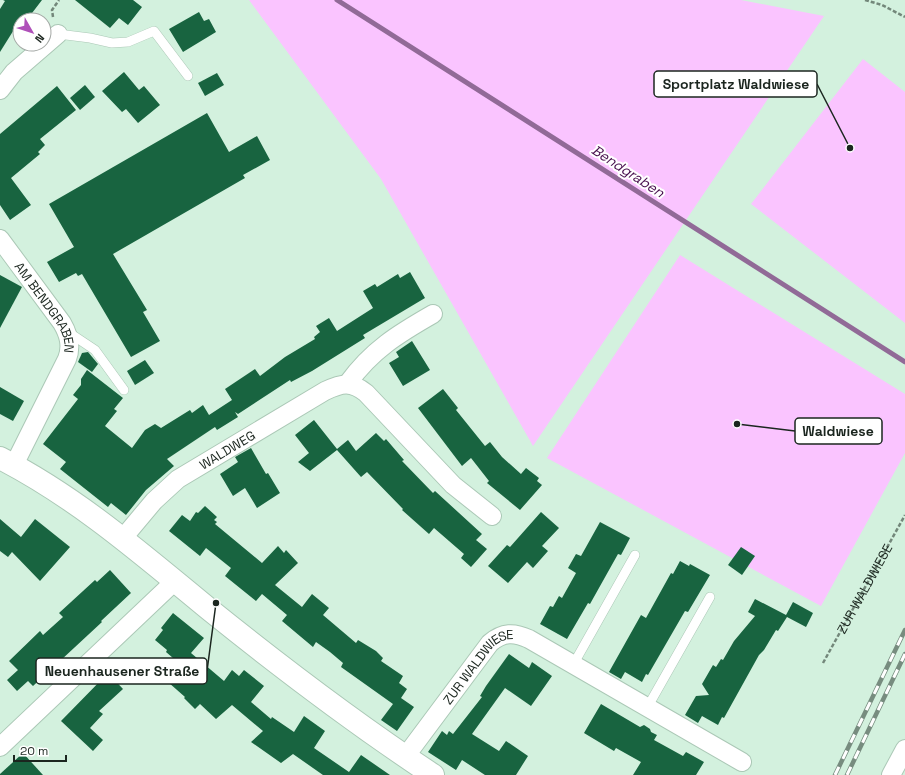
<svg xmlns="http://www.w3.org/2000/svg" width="905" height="775" font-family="'Space Grotesk',sans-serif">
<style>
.green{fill:#fac4ff}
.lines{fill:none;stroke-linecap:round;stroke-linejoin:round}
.stream{stroke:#916a97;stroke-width:5}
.building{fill:#186440}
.lane-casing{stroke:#abc8b6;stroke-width:10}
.street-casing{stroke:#abc8b6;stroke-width:20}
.secondary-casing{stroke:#abc8b6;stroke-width:24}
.path{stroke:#73877a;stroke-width:2.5;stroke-dasharray:4 2;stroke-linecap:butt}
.lane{stroke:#fff;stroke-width:9}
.street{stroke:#fff;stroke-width:18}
.secondary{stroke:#fff;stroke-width:22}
.rail-casing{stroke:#778c7f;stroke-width:4.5}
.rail{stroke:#fff;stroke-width:3;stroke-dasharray:9;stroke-linecap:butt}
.labels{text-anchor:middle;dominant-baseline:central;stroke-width:4;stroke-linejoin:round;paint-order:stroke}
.street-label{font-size:13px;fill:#1b261f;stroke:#fff}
.water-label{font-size:14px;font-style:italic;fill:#460d4c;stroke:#fff}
.leader{fill:none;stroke:#1b261f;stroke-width:1.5}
.callout-dot{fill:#1b261f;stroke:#fff;stroke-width:1.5}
.callout{fill:#fff;stroke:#1b261f;stroke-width:1.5}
.callout-label{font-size:14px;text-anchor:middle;font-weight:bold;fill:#1b261f}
</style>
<rect width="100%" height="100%" fill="#d3f1de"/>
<g class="green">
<polygon points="249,0 741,0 824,16 533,446 381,179"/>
<polygon points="863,59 905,92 905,323 751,204"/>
<polygon points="680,255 905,394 905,453 821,606 547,458"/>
</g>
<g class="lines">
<polyline class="stream" points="337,0 905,362"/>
</g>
<g class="building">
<polygon points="3,0 42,0 29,17 25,15 20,20 0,52 0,9 5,1"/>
<polygon points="75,0 133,0 142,7 128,25 119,18 110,28"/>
<polygon points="199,12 204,21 209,19 216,32 183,52 169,29"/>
<polygon points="124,72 139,90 144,86 160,105 138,123 126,109 122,112 102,91"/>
<polygon points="217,73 224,85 205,96 198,83"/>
<polygon points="85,85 95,97 80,110 70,98"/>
<polygon points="57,86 76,110 40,139 45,145 38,152 40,154 11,178 31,205 10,220 0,205 0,134"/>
<polygon points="207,113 229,152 257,136 270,160 243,175 245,178 113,254 147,310 143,312 160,341 131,357 82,274 78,276 76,273 59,282 47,262 74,247 49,204"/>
<polygon points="410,272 425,298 363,335 365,338 312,371 291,382 290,380 238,414 235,412 238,417 217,430 215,427 167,459 174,466 146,490 126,515 111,503 108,507 60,469 66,462 43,444 78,399 73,395 81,385 81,379 87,370 123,398 114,409 117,411 105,426 132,448 145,430 155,424 161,428 190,410 192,413 203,405 209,415 232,400 225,389 255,369 260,376 285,357 315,339 314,337 320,332 316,326 329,318 337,331 373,308 363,291 375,284 377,287 398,274 400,278"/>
<polygon points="0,275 22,287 0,328"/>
<polygon points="412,341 430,370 403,386 389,363 399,357 396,352"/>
<polygon points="88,352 98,364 92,372 78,362 82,353"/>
<polygon points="145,360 154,373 135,385 127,371"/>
<polygon points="0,387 24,401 13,421 0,414"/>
<polygon points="443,389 458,408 456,410 485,446 490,442 502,457 521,474 526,468 539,478 537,481 542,485 520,510 487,483 489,481 471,458 462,466 418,408"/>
<polygon points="314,420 337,449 348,440 356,451 376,433 384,441 386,439 404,460 402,461 433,493 435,491 482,534 476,540 487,549 471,567 461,558 464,554 434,528 429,534 402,510 403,509 367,472 361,477 337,450 310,471 298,462 309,453 295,435"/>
<polygon points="251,448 266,474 268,473 280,493 257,508 245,488 233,496 220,474 238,462 235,457"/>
<polygon points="205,506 217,517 214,520 217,522 215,524 262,563 278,546 284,553 286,550 298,563 275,585 302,607 312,594 329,608 323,615 356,643 358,640 376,651 383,658 381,661 403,676 399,683 407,689 401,698 414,707 397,731 381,720 393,704 341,667 343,663 330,652 316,642 313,647 282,621 287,615 262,594 256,601 225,576 231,568 206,548 200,556 169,531 182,515 190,521 196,512 198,513"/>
<polygon points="541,512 559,528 542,546 548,551 533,568 527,562 508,583 488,566 507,545 510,547"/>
<polygon points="0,519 21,537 35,519 70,547 40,581 12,552 8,557 0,551"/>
<polygon points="600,522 630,538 621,555 618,554 590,604 588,603 567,639 540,624 550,606 553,607 559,596 562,598 576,573 568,568 576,554 581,556"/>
<polygon points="741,547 755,556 742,575 728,565"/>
<polygon points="680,561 689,566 690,564 710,575 688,612 685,611 648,675 646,674 642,682 625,672 621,679 609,672 641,615 646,618 671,573 673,574"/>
<polygon points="110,570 131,593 101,621 102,622 33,686 28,681 17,691 7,680 18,670 9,661 40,631 43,635 63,617 59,613 95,580 97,582"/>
<polygon points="755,599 786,615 793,602 813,613 806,627 787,617 778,631 776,630 764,650 759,655 724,718 722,717 718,725 702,716 698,723 685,715 696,696 709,695 702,684 713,665 716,667 721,659 723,660 734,641 755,616 748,612"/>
<polygon points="173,613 204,638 191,653 224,681 232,670 239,676 244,670 264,686 251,702 271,719 272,717 294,732 304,716 325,731 314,748 349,772 361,755 390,775 323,775 293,754 281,763 251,742 263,731 232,705 216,719 200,704 195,709 184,698 185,697 160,675 173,658 166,652 167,650 155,640 163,630 161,628"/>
<polygon points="509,654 529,668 532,662 552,676 531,706 505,688 472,734 499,751 506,741 528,756 516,775 485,775 462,760 456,770 428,752 442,731 447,735 449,731 453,734 482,697 480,696 486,686"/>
<polygon points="108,673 123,689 99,711 103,714 90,728 103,740 93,751 61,721"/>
<polygon points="601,704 640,727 644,725 650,729 651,732 657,735 654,740 683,756 686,752 704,762 696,775 633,775 641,762 616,748 614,751 584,733"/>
<polygon points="23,753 43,775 0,775 0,774"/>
</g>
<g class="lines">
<g class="lane-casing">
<g id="lane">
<polyline points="58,34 90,38 112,43 128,42 154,31 188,76"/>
<polyline points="68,332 95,350 124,390"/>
<polyline points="573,665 635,555"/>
<polyline points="647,708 710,597"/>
</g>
</g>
<g class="street-casing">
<g id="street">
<polyline points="0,90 14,72 58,34"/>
<path id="s2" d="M0,239L62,323C69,335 72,346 67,359L14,465"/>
<path d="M348,383C372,350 398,334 433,314"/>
<path id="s3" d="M123,538L154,501L178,479L325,391C342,383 351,381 366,393L453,485L492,516"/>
<polyline points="0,747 175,581"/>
<path id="s4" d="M405,757L490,643C503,632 514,632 529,639L742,762"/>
<polyline points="891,775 905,749"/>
</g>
</g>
<g class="secondary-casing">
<path id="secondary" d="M0,458C78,498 143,555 210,610C282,668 356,724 433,775"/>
</g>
<g class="path">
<polyline points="865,0 882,5 905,17"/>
<polyline points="53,17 52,10 59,0"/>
<path id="s1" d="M823,663L905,515"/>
</g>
<use href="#lane" class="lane"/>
<use href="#street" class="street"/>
<use href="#secondary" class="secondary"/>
<g class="rail-casing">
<g id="rail">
<polyline points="835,775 905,630"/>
<polyline points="847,775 905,654"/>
</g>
</g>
<use href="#rail" class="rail"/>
</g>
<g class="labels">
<g class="street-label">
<text stroke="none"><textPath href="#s2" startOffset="83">AM BENDGRABEN</textPath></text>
<text stroke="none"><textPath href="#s3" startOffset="138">WALDWEG</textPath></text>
<text stroke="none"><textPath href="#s1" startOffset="85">ZUR WALDWIESE</textPath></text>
<text stroke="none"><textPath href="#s4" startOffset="118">ZUR WALDWIESE</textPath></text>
</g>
<g class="water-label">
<text transform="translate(628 171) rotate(33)">Bendgraben</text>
</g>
</g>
<path class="leader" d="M850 148L817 84M737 424L795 431M216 603L207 671"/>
<g class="callout-dot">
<circle cx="850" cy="148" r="4"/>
<circle cx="737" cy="424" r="4"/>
<circle cx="216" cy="603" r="4"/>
</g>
<g class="callout">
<rect x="654" y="71" width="163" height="26" rx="4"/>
<rect x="795" y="418" width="87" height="26" rx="4"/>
<rect x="36" y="658" width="171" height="26" rx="4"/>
</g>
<g class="callout-label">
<text x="736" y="89">Sportplatz Waldwiese</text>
<text x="838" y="436">Waldwiese</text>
<text x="122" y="676">Neuenhausener Straße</text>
</g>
<g transform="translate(32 32) rotate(129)"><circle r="19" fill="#ffffff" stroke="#a4a8a5"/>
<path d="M0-3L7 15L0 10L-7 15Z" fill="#af50b9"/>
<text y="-6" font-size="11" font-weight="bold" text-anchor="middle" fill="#1b261f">N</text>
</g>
<path d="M14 755v6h52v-6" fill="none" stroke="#1b261f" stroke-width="2"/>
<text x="20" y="755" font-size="12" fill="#1b261f" stroke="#ffffff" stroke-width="3" paint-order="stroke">20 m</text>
</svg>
